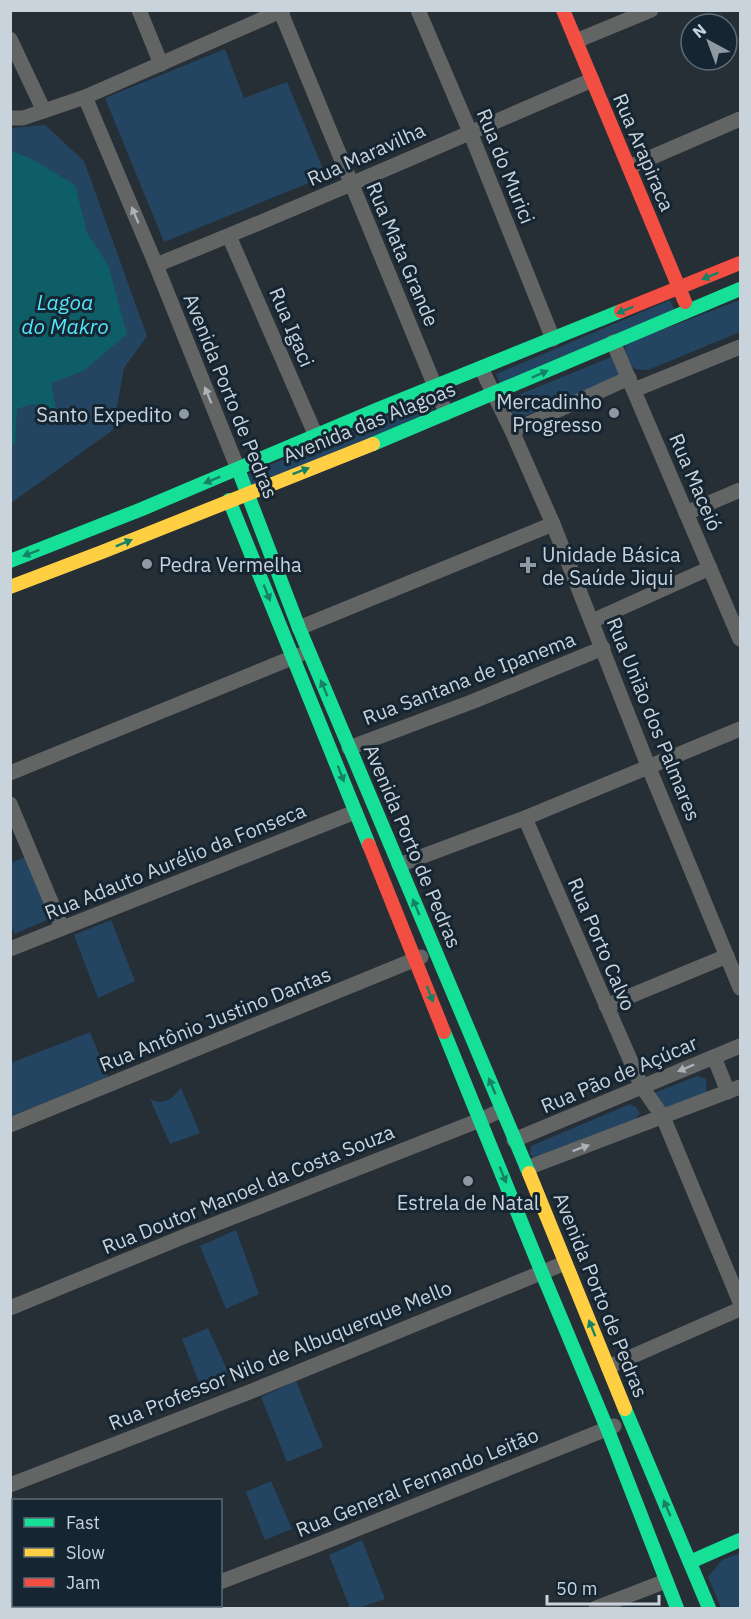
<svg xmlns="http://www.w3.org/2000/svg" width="751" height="1619" font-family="'IBM Plex Sans',sans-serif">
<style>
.green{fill:#244561}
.water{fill:#0e5e68}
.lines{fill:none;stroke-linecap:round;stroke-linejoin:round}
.street{stroke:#636464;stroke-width:15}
.fast{stroke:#16e098;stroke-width:14}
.slow{stroke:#ffcf43;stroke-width:14}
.jam{stroke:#f24e42;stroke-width:14}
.oneway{fill:#aab2b8}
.oneway2{fill:#168265}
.poi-dot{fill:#9099a2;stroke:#152532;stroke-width:2}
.labels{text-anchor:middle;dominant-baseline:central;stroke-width:6;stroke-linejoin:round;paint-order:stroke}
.street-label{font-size:20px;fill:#c9d3dc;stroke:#152532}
.poi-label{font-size:20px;fill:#c9d3dc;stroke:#152532;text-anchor:end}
.water-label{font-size:21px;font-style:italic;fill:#53e5f9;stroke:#152532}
</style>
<rect width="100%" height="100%" fill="#262e36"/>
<g class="green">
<polygon points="225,49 244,98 287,82 326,176 164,242 105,98"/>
<polygon points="45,125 84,161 147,336 124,368 113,430 11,503 11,128"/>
<polygon points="670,300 675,311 501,386 496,374"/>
<path d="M740,300V332L648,370L635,369C626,362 625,355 625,344Z"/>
<polygon points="611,357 620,377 514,420 506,400"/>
<polygon points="424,401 434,405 432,413 252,486 248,474"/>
<polygon points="26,857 52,918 14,934 11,925 10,863"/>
<polygon points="111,920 135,981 98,998 74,935"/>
<polygon points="90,1032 108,1077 11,1116 11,1063"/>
<polygon points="697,1076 706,1079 707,1092 664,1109 654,1093"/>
<path d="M181,1088L200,1133L170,1144L150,1099C164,1106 172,1099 181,1088Z"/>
<polygon points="630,1104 636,1107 640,1113 634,1121 536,1159 530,1154 531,1146"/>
<polygon points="236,1230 259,1294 226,1309 200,1246"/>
<polygon points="208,1328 230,1376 201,1388 182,1339"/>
<polygon points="296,1381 323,1447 287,1462 261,1397"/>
<polygon points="271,1481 292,1529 265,1540 246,1492"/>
<polygon points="362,1540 385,1599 359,1608 350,1608 329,1555"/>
<polygon points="740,1553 740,1608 721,1608 708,1577 722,1560"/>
</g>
<polygon class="water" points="10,151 30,158 75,185 87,233 108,265 127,334 83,371 51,383 56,410 32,404 17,409 15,443 11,444"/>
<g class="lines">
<g class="street">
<polyline points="139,10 161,64"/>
<polyline points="280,10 446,413"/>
<polyline points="418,10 470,132 553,339"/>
<polyline points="10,39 44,111"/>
<polyline points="576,41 651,10"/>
<polyline points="85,97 156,265 238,469"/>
<polyline points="10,118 23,118 85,97 283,10"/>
<polyline points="629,167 740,119"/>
<polyline points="229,236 316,436"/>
<path d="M156,265C303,207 447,142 592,80"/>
<polyline points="613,342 740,639"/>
<polyline points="481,368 512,431 553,524 649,768 740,988"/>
<polyline points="634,390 740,347"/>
<polyline points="512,431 629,378"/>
<polyline points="686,513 740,490"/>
<polyline points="592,621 710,568"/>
<polyline points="299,628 553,524"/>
<polyline points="349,748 474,701 603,648"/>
<polyline points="10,773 299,655"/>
<polyline points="10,804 62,928"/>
<polyline points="525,818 642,1087 663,1117 740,1302"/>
<polyline points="399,865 525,818 740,729"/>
<polyline points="10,949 355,812"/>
<polyline points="606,1006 727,956"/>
<polyline points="714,1057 728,1092"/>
<polyline points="10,1125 421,957"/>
<polyline points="514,1140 740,1046"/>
<polyline points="527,1168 740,1087"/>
<polyline points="10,1308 190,1234 480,1120 502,1110"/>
<polyline points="608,1367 740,1309"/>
<polyline points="10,1485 252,1391 565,1263"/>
<polyline points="220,1582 317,1545 614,1426"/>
<polyline points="152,1608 160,1606"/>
<polyline points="596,1608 666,1581"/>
</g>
<g class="fast">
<polyline points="373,444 740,289"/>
<polyline points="238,469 299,628 529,1173"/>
<polyline points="229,500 369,845"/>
<polyline points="10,561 142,509 376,410 621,311"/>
<polyline points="444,1032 542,1273 607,1428 677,1608"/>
<polyline points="625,1409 709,1608"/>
<polyline points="690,1562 740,1540"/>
</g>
<g class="slow">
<polyline points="10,587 102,552 373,444"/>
<polyline points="529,1173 625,1409"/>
</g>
<g class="jam">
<polyline points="563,10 685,302"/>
<polyline points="621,311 740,263"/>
<polyline points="369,845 444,1032"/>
</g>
</g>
<defs><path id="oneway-solid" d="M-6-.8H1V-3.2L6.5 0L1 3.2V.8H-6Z" transform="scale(1.5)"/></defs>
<g class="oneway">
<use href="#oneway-solid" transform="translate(135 215) rotate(-113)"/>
<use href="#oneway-solid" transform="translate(208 395) rotate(-112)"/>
<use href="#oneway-solid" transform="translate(686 1068) rotate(157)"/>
<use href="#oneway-solid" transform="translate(581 1148) rotate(-20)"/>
</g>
<g class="oneway2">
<use href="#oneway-solid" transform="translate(710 276) rotate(158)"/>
<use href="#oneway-solid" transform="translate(625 310) rotate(158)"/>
<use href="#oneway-solid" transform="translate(540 374) rotate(-24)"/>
<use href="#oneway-solid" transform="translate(301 471) rotate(-21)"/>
<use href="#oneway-solid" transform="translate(212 480) rotate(158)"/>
<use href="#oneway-solid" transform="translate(124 543) rotate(-22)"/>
<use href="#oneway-solid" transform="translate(31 553) rotate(159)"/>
<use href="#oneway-solid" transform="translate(267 593) rotate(68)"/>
<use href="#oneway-solid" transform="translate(324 688) rotate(-113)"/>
<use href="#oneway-solid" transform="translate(341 774) rotate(69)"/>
<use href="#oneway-solid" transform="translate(416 907) rotate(-113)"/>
<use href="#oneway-solid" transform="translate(430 994) rotate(68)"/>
<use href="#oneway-solid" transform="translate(492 1086) rotate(-113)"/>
<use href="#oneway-solid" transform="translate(503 1175) rotate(68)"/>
<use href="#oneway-solid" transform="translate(592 1328) rotate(-112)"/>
<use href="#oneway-solid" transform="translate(667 1508) rotate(-113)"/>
</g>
<g class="poi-dot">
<circle cx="614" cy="413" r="6"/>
<circle cx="184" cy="414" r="6"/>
<circle cx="147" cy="564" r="6"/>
<path d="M525 556h6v6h6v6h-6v6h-6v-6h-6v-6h6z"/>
<circle cx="468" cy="1181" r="6"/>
</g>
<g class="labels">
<g class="street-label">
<text transform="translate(644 152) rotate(67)">Rua Arapiraca</text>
<text transform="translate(366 154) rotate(-24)">Rua Maravilha</text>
<text transform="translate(506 166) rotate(68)">Rua do Murici</text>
<text transform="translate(403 254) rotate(67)">Rua Mata Grande</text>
<text transform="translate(292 327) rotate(67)">Rua Igaci</text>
<text transform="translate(231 396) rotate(68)">Avenida Porto de Pedras</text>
<text transform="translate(369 422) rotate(-22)">Avenida das Alagoas</text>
<text transform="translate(696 482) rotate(67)">Rua Maceió</text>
<text transform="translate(469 678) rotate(-21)">Rua Santana de Ipanema</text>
<text transform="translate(654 719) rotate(68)">Rua União dos Palmares</text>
<text transform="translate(413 846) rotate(67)">Avenida Porto de Pedras</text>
<text transform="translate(175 861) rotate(-22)">Rua Adauto Aurélio da Fonseca</text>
<text transform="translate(602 944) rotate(67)">Rua Porto Calvo</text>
<text transform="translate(215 1019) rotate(-22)">Rua Antônio Justino Dantas</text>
<text transform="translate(619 1074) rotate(-23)">Rua Pão de Açúcar</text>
<text transform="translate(248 1189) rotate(-22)">Rua Doutor Manoel da Costa Souza</text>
<text transform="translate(601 1295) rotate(68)">Avenida Porto de Pedras</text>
<text transform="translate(280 1355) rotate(-22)">Rua Professor Nilo de Albuquerque Mello</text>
<text transform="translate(417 1482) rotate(-22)">Rua General Fernando Leitão</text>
</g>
<g class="poi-label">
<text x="602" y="401">Mercadinho<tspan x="602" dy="23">Progresso</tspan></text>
<text x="172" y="414">Santo Expedito</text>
<text x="542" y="554" text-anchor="start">Unidade Básica<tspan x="542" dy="23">de Saúde Jiqui</tspan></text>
<text x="159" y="564" text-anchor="start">Pedra Vermelha</text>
<text x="468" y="1202" text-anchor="middle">Estrela de Natal</text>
</g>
<g class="water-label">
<text x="65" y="302">Lagoa<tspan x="65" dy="24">do Makro</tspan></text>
</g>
</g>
<rect width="751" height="1619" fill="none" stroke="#c9d3dc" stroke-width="24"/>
<rect x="12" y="1499" width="210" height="108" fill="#152532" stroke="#5d6b76" stroke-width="1.5"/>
<rect x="24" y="1518" width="30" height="9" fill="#16e098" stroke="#5d6b76" stroke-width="1.5"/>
<text x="66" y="1529" font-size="18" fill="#c9d3dc">Fast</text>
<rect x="24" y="1548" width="30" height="9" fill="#ffcf43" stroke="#5d6b76" stroke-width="1.5"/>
<text x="66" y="1559" font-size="18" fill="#c9d3dc">Slow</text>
<rect x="24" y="1578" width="30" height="9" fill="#f24e42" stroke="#5d6b76" stroke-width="1.5"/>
<text x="66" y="1589" font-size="18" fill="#c9d3dc">Jam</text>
<g transform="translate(709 42) rotate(319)"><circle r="28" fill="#152532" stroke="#5d6b76" stroke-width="1.5"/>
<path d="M0-4.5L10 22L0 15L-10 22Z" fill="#9099a2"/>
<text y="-9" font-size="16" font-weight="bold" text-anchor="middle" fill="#c9d3dc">N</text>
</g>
<path d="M547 1595v9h112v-9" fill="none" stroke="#c9d3dc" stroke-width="3"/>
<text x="556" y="1595" font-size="18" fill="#c9d3dc" stroke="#152532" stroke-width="4.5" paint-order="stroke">50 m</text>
</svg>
